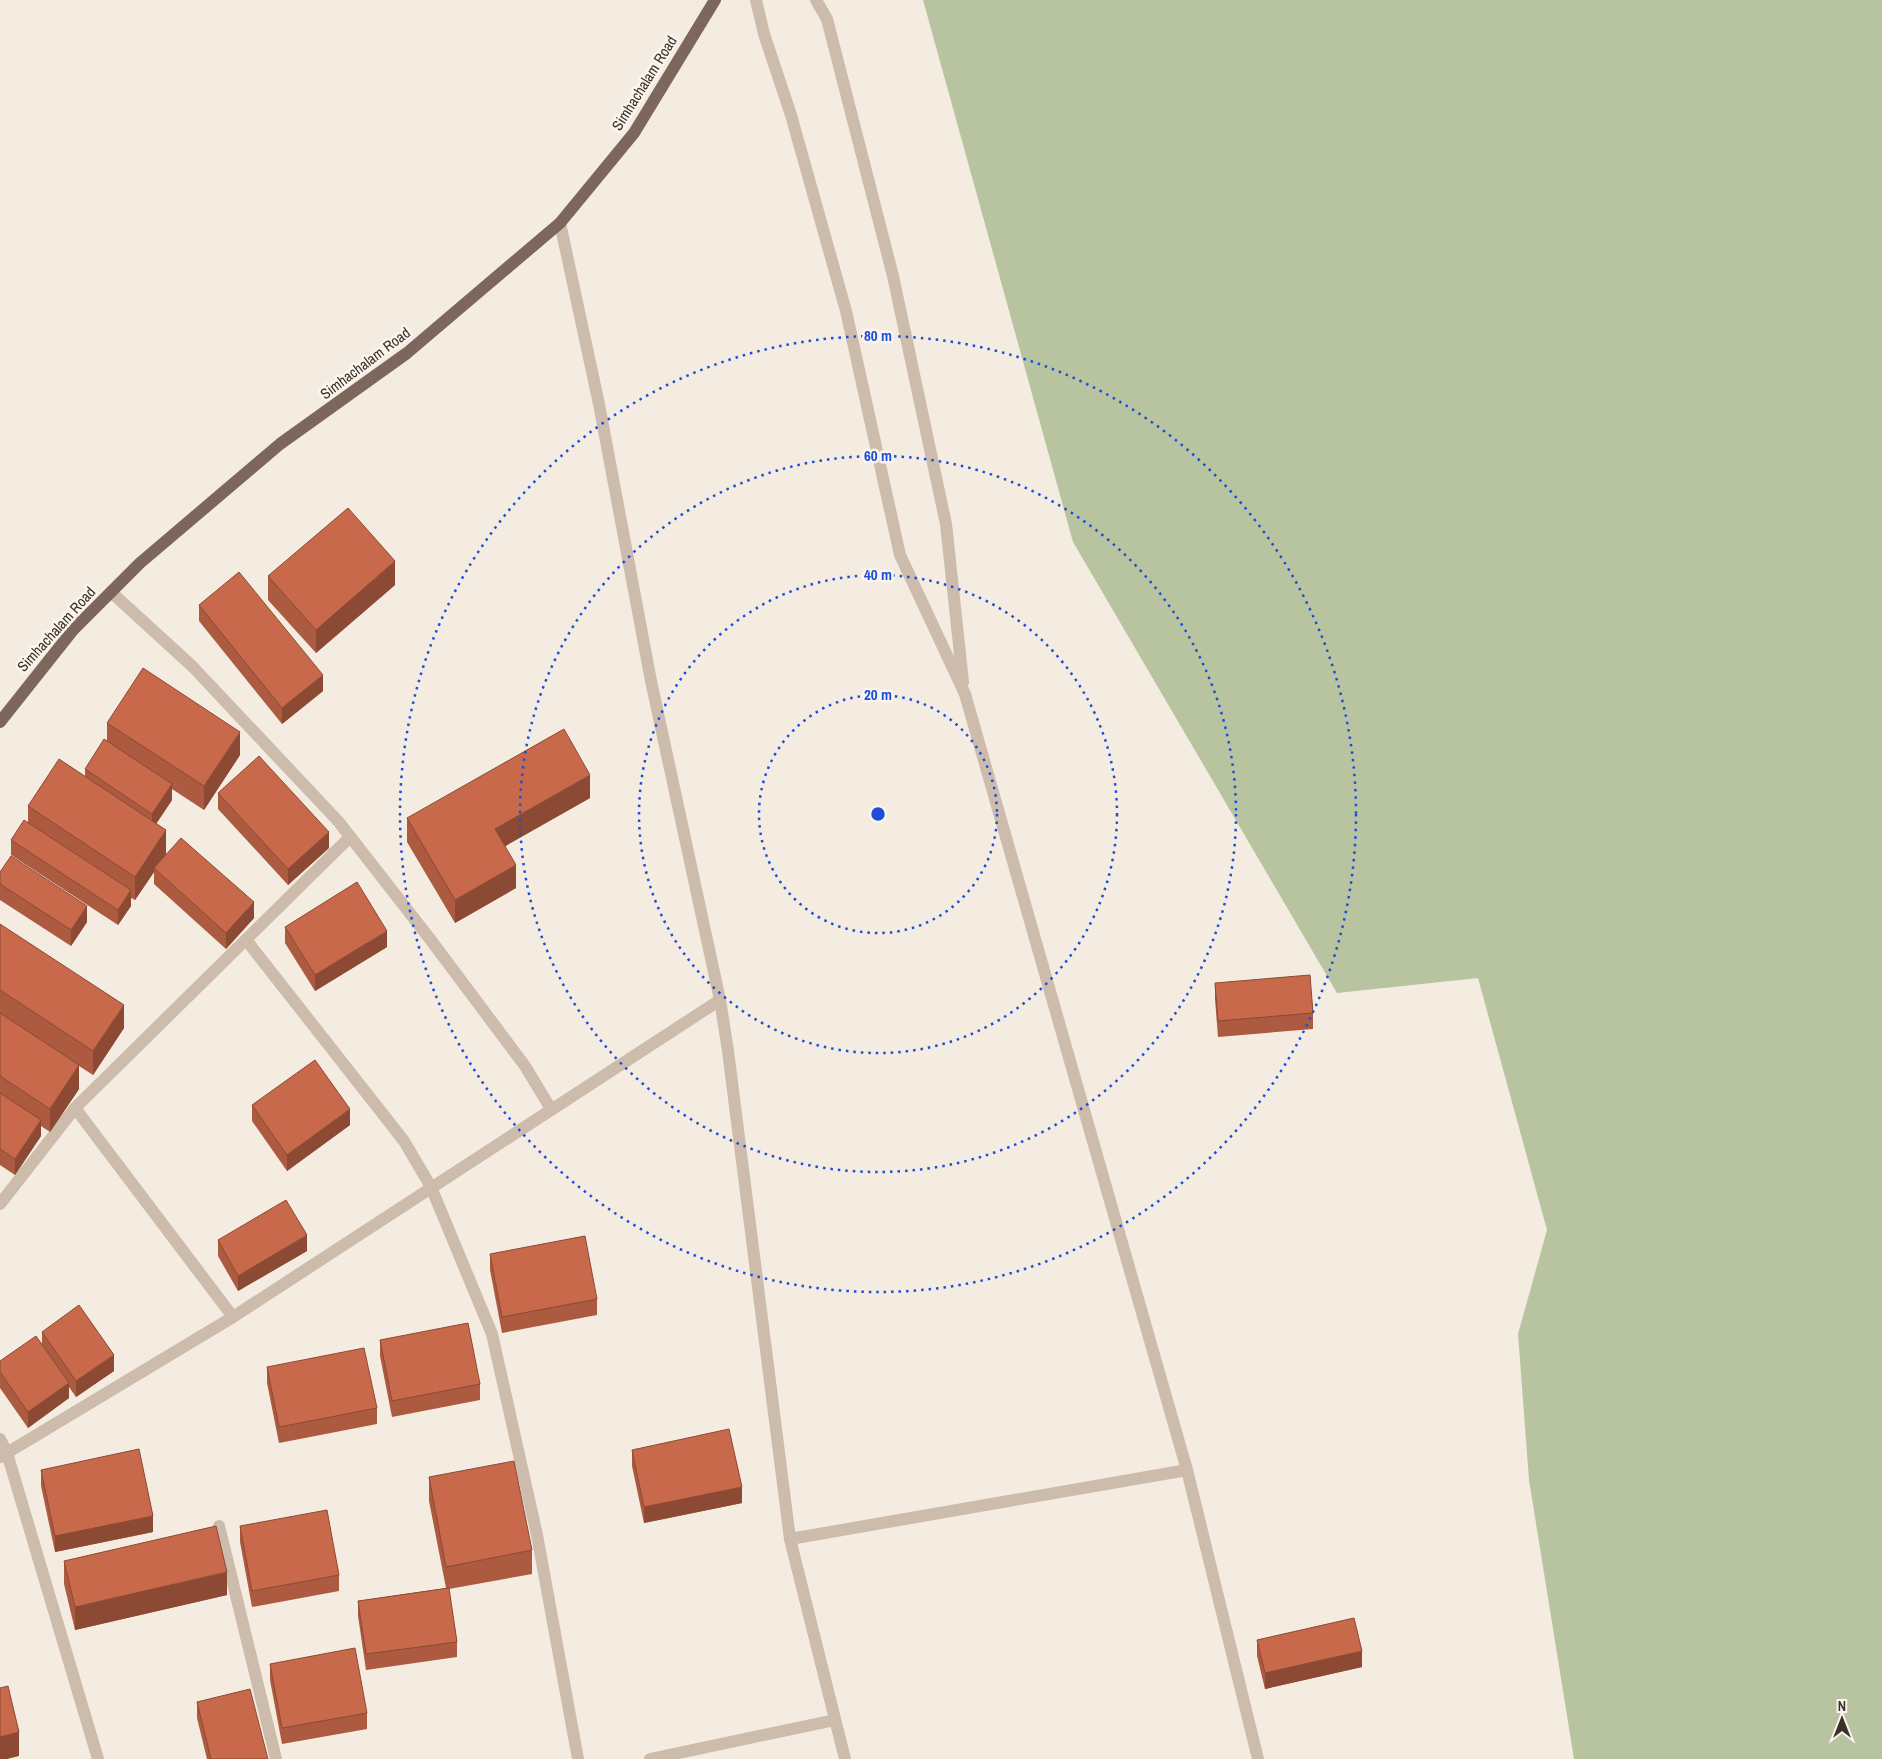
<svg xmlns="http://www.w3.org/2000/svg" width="1882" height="1759" font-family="'Archivo Narrow',sans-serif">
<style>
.green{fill:#b8c4a0}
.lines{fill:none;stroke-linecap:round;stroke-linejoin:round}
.minor{stroke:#cdbbac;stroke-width:12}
.major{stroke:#7d675c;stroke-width:12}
.wall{fill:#ac5a40}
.shaded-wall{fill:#8c4a34}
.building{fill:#c8694b;stroke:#8c4a34}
.ring{fill:none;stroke:#1d4ed8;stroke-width:2.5;stroke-dasharray:2.5 5}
.labels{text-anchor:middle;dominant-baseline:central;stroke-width:5;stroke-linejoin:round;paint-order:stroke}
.street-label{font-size:15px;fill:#3b302b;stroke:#fbf5ee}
.centre{fill:#1d4ed8;stroke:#fbf5ee;stroke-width:2.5}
.ring-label{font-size:15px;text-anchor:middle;font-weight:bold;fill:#1d4ed8;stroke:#fbf5ee;stroke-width:5;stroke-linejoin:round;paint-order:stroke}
</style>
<rect width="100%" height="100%" fill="#f4ebe1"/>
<polygon class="green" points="923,0 1882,0 1882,1759 1574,1759 1529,1480 1518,1334 1547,1230 1478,978 1337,993 1073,542"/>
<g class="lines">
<g class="minor">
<polyline points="756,0 764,34 791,115 846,311 900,555 965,694 1187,1470 1258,1759"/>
<polyline points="816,0 827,19 893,276 946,524 963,682"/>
<polyline points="560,223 599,404 651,681 720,1000 728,1051 790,1539 845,1759"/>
<polyline points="111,592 192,666 338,821 430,939 525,1066 551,1109"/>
<polyline points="247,941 404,1141 431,1187 492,1334 537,1535 578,1759"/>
<polyline points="75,1108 233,1317"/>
<polyline points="0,1204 75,1108 350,837"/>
<polyline points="0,1439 7,1453 98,1759"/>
<polyline points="0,1457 233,1317 720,1000"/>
<polyline points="219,1526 276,1759"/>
<polyline points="790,1539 1187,1470"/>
<polyline points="650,1759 835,1720"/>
</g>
<polyline class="major" points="0,722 73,630 140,563 280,444 407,353 560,223 634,133 715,0"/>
</g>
<g class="wall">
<polygon points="268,576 395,585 316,653 268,600"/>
<polygon points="199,605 323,691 282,724 199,621"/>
<polygon points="107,723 240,755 204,810 172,789 172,800 156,824 166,853 254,918 226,949 154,884 154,872 135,900 131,898 131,906 118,925 11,855 11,840 28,822 28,806 85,776 85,769 107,741"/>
<polygon points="218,793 329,848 288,885 218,809"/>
<polygon points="590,798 505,846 516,888 455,923 407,842 407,818"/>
<polygon points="0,872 87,922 71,946 0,900"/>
<polygon points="0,924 124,1028 93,1075 79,1066 79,1089 50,1132 41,1126 41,1136 15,1175 0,1165"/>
<polygon points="285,927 387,947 315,991 285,943"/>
<polygon points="1215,983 1313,1013 1313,1029 1218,1037 1215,999"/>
<polygon points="252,1105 350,1125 287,1171 252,1121"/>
<polygon points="218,1240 307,1251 238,1291 218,1256"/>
<polygon points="490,1254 597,1299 597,1315 502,1333 490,1270"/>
<polygon points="42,1332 114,1371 76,1397 69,1387 69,1398 28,1428 0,1388 0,1361 42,1343"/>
<polygon points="380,1340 480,1384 480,1400 392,1417 380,1356"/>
<polygon points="267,1367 377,1408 377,1424 279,1443 267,1383"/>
<polygon points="632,1450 742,1503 644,1523 632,1466"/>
<polygon points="41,1470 153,1532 55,1552 41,1486"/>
<polygon points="429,1477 532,1550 532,1574 449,1589 457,1642 457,1657 366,1670 358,1616 358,1601 446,1588 429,1501"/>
<polygon points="240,1526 339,1575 339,1591 252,1607 240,1542"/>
<polygon points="64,1561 227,1595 75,1630 64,1584"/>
<polygon points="1257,1640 1362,1667 1265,1689 1257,1656"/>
<polygon points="270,1664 367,1713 367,1729 282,1744 270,1680"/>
<polygon points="197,1702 268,1759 207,1759 197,1718"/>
</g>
<g class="shaded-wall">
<polygon points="395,561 395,585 316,653 316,630"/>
<polygon points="323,675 323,691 282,724 282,708"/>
<polygon points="240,732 240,755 204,810 204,786"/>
<polygon points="590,775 590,798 495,852 495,829"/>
<polygon points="172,784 172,800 152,830 152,814"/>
<polygon points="166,830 166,853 154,868 154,872 135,900 135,877"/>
<polygon points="329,832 329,848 288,885 288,869"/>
<polygon points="516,865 516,888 455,923 455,900"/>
<polygon points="131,890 131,906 118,925 118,910"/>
<polygon points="254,902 254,918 226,949 226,933"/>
<polygon points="87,906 87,922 71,946 71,930"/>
<polygon points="387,931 387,947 315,991 315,975"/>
<polygon points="124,1005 124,1028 93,1075 93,1051"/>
<polygon points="79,1065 79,1089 50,1132 50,1109"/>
<polygon points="350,1109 350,1125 287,1171 287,1155"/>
<polygon points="41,1120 41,1136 15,1175 15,1159"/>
<polygon points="307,1235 307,1251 238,1291 238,1276"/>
<polygon points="114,1355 114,1371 76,1397 76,1381"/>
<polygon points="69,1383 69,1398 28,1428 28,1412"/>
<polygon points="742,1487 742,1503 644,1523 644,1507"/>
<polygon points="153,1516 153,1532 55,1552 55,1536"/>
<polygon points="227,1572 227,1595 75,1630 75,1607"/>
<polygon points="1362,1651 1362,1667 1265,1689 1265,1673"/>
<polygon points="19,1732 19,1756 7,1759 0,1759 0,1737"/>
</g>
<g class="building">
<polygon points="348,508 395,561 316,630 268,576"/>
<polygon points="239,572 323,675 282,708 199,605"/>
<polygon points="143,668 240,732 204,786 107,723"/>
<polygon points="564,729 590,775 495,829 516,865 455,900 407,818"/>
<polygon points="104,739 172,784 152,814 85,769"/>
<polygon points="259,756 329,832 288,869 218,793"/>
<polygon points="59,759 166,830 135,877 28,806"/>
<polygon points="24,820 131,890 118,910 11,840"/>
<polygon points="181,838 254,902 226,933 154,868"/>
<polygon points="11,856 87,906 71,930 0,884 0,872"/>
<polygon points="357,882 387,931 315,975 285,927"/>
<polygon points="0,924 124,1005 93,1051 0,990"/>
<polygon points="1310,975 1313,1013 1218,1021 1215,983"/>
<polygon points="0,1013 79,1065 50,1109 0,1076"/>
<polygon points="315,1060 350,1109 287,1155 252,1105"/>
<polygon points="0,1093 41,1120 15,1159 0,1149"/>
<polygon points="286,1200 307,1235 238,1276 218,1240"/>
<polygon points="585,1236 597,1299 502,1317 490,1254"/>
<polygon points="79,1305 114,1355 76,1381 42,1332"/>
<polygon points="468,1323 480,1384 392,1401 380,1340"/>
<polygon points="36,1336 69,1383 28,1412 0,1372 0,1361"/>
<polygon points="364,1348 377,1408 279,1427 267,1367"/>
<polygon points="729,1429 742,1487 644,1507 632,1450"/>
<polygon points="139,1449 153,1516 55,1536 41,1470"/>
<polygon points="514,1461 532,1550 446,1567 429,1477"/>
<polygon points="327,1510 339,1575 252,1591 240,1526"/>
<polygon points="216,1526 227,1572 75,1607 64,1561"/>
<polygon points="449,1588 457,1642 366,1654 358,1601"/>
<polygon points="1354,1618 1362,1651 1265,1673 1257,1640"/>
<polygon points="355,1648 367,1713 282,1728 270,1664"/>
<polygon points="8,1686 19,1732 0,1737 0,1688"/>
<polygon points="250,1689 268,1759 211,1759 197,1702"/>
</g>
<g class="ring">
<circle cx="878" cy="814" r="119"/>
<circle cx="878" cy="814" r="239"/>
<circle cx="878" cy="814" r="358"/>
<circle cx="878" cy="814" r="478"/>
</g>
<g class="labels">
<g class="street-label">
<text transform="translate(644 83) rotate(-58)">Simhachalam Road</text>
<text transform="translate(365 363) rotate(-37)">Simhachalam Road</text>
<text transform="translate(56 629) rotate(-48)">Simhachalam Road</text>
</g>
</g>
<circle cx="878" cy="814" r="8" class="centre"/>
<g class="ring-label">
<text x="878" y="341">80 m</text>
<text x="878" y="461">60 m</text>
<text x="878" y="580">40 m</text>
<text x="878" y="700">20 m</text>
</g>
<g transform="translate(1842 1719)" stroke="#fbf5ee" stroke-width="4" paint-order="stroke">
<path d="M0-4L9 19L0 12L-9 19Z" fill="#3b302b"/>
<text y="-8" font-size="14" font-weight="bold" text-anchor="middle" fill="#3b302b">N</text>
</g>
</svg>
